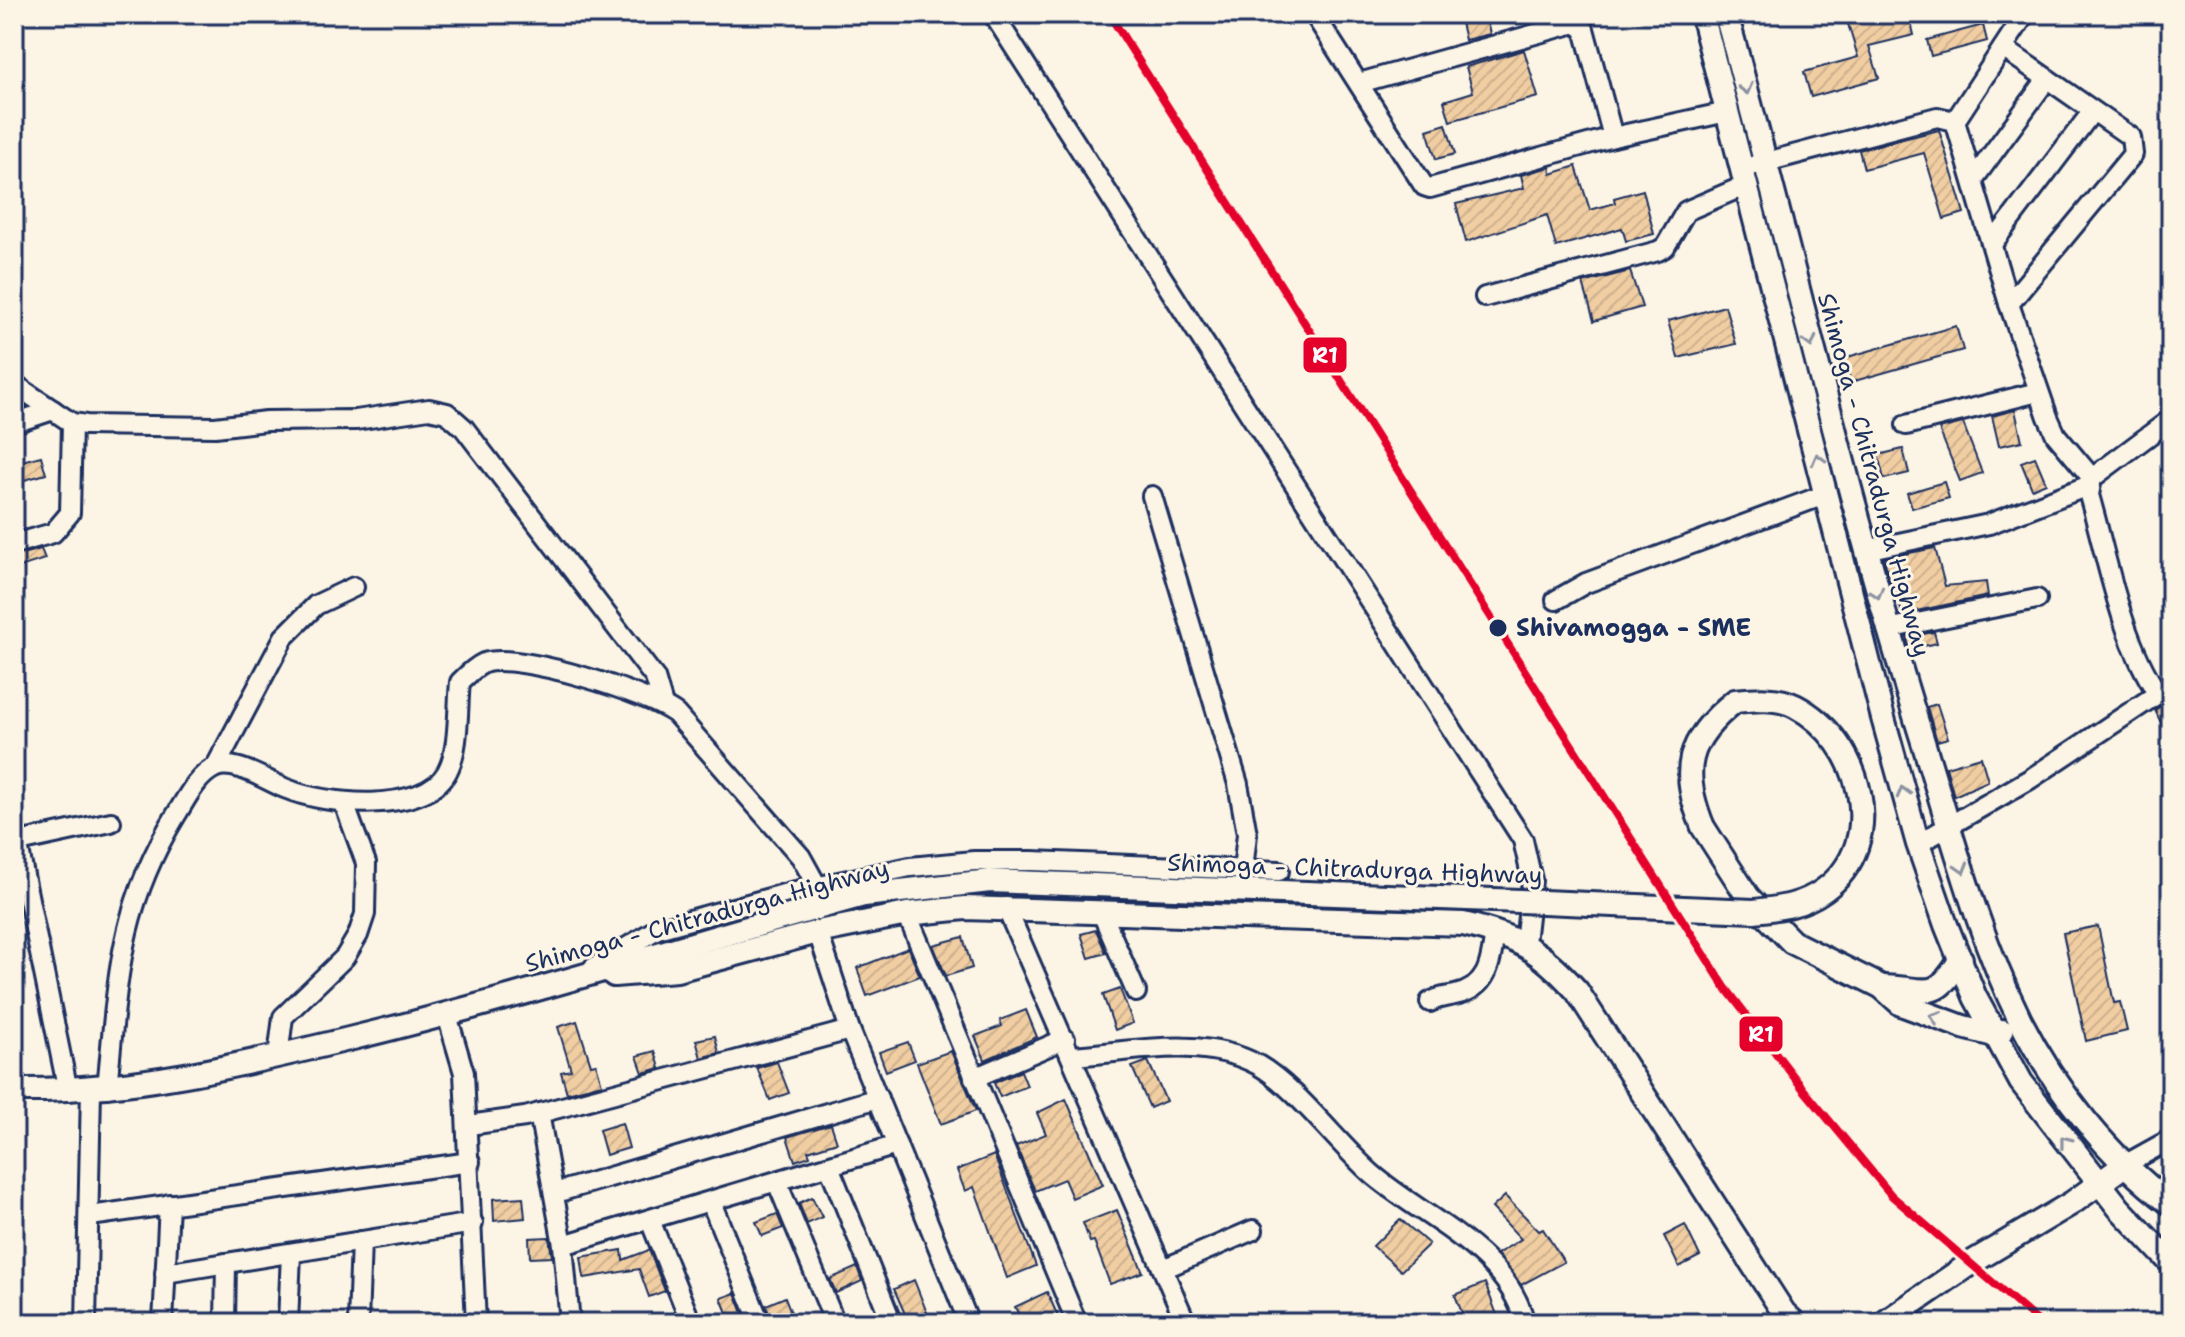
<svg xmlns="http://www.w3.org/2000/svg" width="2185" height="1337" font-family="'Shantell Sans',sans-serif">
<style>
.building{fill:url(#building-hatch);stroke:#1b2f5e;stroke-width:2}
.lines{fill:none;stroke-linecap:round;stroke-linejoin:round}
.minor-casing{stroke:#1b2f5e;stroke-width:24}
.major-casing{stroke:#1b2f5e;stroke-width:28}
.minor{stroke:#fcf5e5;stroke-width:18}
.major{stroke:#fcf5e5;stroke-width:22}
.major-bridge-casing{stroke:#1b2f5e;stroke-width:28;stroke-linecap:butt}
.major-bridge{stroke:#fcf5e5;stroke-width:22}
.rail-1-casing{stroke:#fcf5e5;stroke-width:14}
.rail-1{stroke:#e4002b;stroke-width:8}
.oneway{stroke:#8c92a2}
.stop-dot{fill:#1b2f5e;stroke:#fcf5e5;stroke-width:3}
.labels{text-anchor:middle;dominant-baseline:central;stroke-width:6;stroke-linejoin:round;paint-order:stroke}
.street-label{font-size:24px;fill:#1b2f5e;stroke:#fcf5e5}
.stop-label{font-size:24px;font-weight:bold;fill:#1b2f5e;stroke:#fcf5e5;text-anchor:start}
.line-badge{stroke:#fcf5e5;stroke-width:3}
.badge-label{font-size:22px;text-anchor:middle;font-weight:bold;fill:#fff}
</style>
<defs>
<pattern id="building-hatch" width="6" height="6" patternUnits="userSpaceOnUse" patternTransform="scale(2)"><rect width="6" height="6" fill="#f1cea2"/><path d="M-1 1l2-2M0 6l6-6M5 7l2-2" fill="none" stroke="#ceb18e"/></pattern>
</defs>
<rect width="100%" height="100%" fill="#fcf5e5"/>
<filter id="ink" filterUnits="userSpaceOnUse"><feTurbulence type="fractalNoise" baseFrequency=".0125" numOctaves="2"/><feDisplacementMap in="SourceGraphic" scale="16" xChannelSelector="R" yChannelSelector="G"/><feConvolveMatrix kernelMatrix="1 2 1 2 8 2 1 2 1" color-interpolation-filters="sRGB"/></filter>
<g filter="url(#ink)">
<g class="building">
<polygon points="1459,14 1485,14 1490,34 1465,40"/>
<polygon points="1845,14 1909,14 1914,35 1869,46 1879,78 1811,97 1804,72 1858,57"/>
<polygon points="1983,25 1987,41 1931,56 1927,40"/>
<polygon points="1524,50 1538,97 1450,121 1444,101 1473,92 1466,67"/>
<polygon points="1446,124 1455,154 1436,159 1427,130"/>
<polygon points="1939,130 1964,213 1944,219 1924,153 1864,169 1859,150"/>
<polygon points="1576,166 1590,210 1615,203 1614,198 1643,190 1654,234 1626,241 1622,228 1556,247 1547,215 1466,242 1456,204 1524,188 1521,175 1550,167 1551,174"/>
<polygon points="1630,271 1642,307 1594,321 1583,283"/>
<polygon points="1725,306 1736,344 1678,358 1668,321"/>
<polygon points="1956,326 1963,350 1851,382 1844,358"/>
<polygon points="2015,410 2022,441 1999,446 1992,416"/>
<polygon points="1963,423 1982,473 1960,481 1939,429"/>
<polygon points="1903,449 1909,473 1884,479 1878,455"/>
<polygon points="41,456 46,474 14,483 14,463"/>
<polygon points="2035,457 2046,483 2032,489 2021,462"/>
<polygon points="1944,482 1949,498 1912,508 1907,493"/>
<polygon points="1935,548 1945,586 1986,582 1988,596 1902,614 1894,581 1890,582 1884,558"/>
<polygon points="41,549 45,559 14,569 14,556"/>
<polygon points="1934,632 1937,643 1909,649 1907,637"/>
<polygon points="2171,699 2171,744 2155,710"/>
<polygon points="1937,704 1948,738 1937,741 1927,707"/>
<polygon points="1981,757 1988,781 1954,796 1946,767"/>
<polygon points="2098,926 2114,1003 2120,1002 2127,1031 2086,1041 2063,933"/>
<polygon points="1096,930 1106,953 1089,958 1081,934"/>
<polygon points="963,937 972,968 946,976 933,945"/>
<polygon points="908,948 920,976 867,996 857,968"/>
<polygon points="1120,989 1133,1023 1115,1030 1103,995"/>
<polygon points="1026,1010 1037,1037 985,1060 975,1036 1002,1026 1000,1020"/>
<polygon points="577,1021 591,1065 596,1064 602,1084 567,1093 561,1072 571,1070 558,1027"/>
<polygon points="715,1036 719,1053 701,1058 696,1040"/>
<polygon points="908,1042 915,1060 886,1071 879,1052"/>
<polygon points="655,1051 660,1068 643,1073 637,1056"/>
<polygon points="951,1051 976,1111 941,1124 917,1063"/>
<polygon points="1148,1061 1166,1101 1150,1108 1132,1067"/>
<polygon points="777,1062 789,1093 770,1100 757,1068"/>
<polygon points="1021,1071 1027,1086 1000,1097 994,1083"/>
<polygon points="1066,1099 1103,1185 1072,1198 1064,1179 1035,1191 1016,1146 1046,1134 1037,1113"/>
<polygon points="622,1123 629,1148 606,1155 599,1130"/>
<polygon points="831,1124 837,1142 808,1151 810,1156 795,1161 787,1137"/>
<polygon points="994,1155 1036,1266 1007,1278 974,1187 965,1191 957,1170"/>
<polygon points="1505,1196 1539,1231 1543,1229 1564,1262 1521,1285 1497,1254 1521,1239 1492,1208"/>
<polygon points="523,1197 525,1218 494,1221 493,1199"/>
<polygon points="812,1197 822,1217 807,1224 799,1203"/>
<polygon points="1117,1210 1143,1272 1110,1284 1094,1241 1090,1242 1083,1223"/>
<polygon points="777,1214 783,1228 762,1236 756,1222"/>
<polygon points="1400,1219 1429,1244 1401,1271 1373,1246"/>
<polygon points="1685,1225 1700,1256 1679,1267 1664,1236"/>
<polygon points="549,1237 552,1257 530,1258 529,1238"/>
<polygon points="622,1250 623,1260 649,1250 665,1291 649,1297 639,1269 584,1278 581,1257"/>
<polygon points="857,1267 862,1281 836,1293 830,1279"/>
<polygon points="914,1280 918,1290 931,1323 909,1323 894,1289"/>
<polygon points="1485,1283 1500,1323 1466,1323 1455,1295"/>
<polygon points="1047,1292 1061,1323 1023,1323 1015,1307"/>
<polygon points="735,1293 747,1323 723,1323 730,1320 721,1298"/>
<polygon points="785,1297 795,1323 772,1323 766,1305"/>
</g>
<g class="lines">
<g class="minor-casing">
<g id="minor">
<polyline points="993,14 1523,840 1532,880 1525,943"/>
<polyline points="1314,14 1424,186 1430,188 1613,137 1727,112"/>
<polyline points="2003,48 2131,137 2133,154 2009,304"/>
<polyline points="1359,83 1575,23 1584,29 1613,137"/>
<polyline points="1955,121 2025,14"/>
<polyline points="1755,165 1937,117 1955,121 2009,304 2048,417 2056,435 2092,478"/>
<polyline points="1973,180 2047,79"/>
<polyline points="1992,244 2092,112"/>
<polyline points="1485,297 1658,251 1665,247 1686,211 1746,185"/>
<polyline points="14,384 72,423 86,425 215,427 266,421 356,420 429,409 447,413 464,428 655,678 663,705"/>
<polyline points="14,423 53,410"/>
<polyline points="1906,425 2038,392"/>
<polyline points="1152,496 1238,784 1247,834 1243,870"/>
<polyline points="14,544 53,533 70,513 72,423"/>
<polyline points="1865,550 1989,524 2090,485"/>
<polyline points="1556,600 1586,583 1827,494"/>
<polyline points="1887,629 2037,599"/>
<path d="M2158,694C2120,637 2108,561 2089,495L2092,478L2171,419"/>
<polyline points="216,766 284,637 316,605 354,587"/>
<polyline points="14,826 68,1091"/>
<polyline points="14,843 111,822"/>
<polyline points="1918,844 2030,779 2171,685"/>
<polyline points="1006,907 1186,1323"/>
<polyline points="1101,911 1136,992"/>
<polyline points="907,914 1077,1323"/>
<polyline points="818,932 850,1030 969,1323"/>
<polyline points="593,968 657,929 791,892 910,867 974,861 1032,861 1279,871"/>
<path d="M1430,1002C1439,997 1445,997 1455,995C1489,988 1491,961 1495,931"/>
<polyline points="447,1015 464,1073 476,1323"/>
<polyline points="278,1056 283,1017 345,957 358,935 365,914 366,863 344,803"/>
<path d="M1072,1056C1131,1052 1204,1035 1258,1065C1296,1087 1337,1143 1372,1174C1424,1219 1507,1250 1525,1323"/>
<polyline points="974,1078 1065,1039"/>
<path d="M107,1088C118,980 118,910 176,815C186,799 197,776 214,768C234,758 268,782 287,789C325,805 423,815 447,772C460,748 457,710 460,682C467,675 475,667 484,663C518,652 648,693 676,714L801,857L817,886"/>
<polyline points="539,1113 563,1245 570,1323"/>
<polyline points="469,1125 525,1117 850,1030"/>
<polyline points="2126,1164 2171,1139"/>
<polyline points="829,1166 892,1323"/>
<polyline points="777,1182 835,1323"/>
<polyline points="555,1193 878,1098"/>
<polyline points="711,1202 760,1323"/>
<polyline points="90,1216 470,1162"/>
<polyline points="650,1220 691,1323"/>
<polyline points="563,1245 897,1145"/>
<polyline points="1163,1269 1253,1230"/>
<polyline points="165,1273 473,1223"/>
<polyline points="86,1323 91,1090"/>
<polyline points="163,1323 169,1204"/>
<polyline points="225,1323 226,1263"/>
<polyline points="288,1323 291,1253"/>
<polyline points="358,1323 361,1241"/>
</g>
</g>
<g class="major-casing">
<g id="major">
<polyline points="1702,14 1883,718 1918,844 1946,925 1975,997 2021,1082 2119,1208 2171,1263"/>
<path d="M1726,14C1793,258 1848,504 1924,745C1953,838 1977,933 2020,1020C2055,1089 2109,1158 2171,1204"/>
<polyline points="1703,827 1748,897 1792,942 1882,987 1901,1004 1963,1027 1994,1035 2002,1031"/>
<path d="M614,975L677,970L818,932L907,914L965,908L1463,924C1517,936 1540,950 1577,991L1784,1313L1795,1323"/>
<path d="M1882,987C1929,988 1933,1004 1961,959"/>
<path d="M14,1090C129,1092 238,1066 349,1039C522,997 692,942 864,895L990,881L1520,901"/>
<polyline points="1884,1323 1971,1263 2072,1203 2126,1164"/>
</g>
</g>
<use href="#minor" class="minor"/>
<use href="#major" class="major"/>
<g class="major-bridge-casing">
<path id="major-bridge" d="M1520,901L1754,911C1779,908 1802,906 1824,890C1890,842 1861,740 1795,706C1777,697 1755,699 1735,701C1686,740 1680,771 1703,827"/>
</g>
<use href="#major-bridge" class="major-bridge"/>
<g class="rail-1-casing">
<polyline id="rail-1" points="1109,14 1725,987 1804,1090 1892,1196 2040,1323"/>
</g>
<use href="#rail-1" class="rail-1"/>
</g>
<defs><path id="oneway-chevron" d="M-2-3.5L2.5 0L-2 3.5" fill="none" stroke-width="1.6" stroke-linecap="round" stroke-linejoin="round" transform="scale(2)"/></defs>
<g class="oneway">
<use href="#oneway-chevron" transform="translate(1746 89) rotate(76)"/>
<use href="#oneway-chevron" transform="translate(1810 342) rotate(75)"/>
<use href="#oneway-chevron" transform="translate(1818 459) rotate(-105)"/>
<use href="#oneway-chevron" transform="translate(1877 593) rotate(74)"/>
<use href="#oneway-chevron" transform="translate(1903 792) rotate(-106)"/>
<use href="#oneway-chevron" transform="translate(1962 868) rotate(73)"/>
<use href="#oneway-chevron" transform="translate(1935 1017) rotate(-159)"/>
<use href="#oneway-chevron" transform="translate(2065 1141) rotate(-128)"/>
</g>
</g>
<circle class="stop-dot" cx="1498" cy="628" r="10"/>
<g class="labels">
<g class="street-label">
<text transform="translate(1874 475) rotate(75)">Shimoga - Chitradurga Highway</text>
<text transform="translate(1355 869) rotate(2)">Shimoga - Chitradurga Highway</text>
<text transform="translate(707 916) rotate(-15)">Shimoga - Chitradurga Highway</text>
</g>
<g class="stop-label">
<text x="1516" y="628">Shivamogga - SME</text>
</g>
</g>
<g class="line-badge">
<rect x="1302" y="336" width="46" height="38" rx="8" fill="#e4002b"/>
<rect x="1738" y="1015" width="46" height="38" rx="8" fill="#e4002b"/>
</g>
<g class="badge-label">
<text x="1325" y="363">R1</text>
<text x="1761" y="1042">R1</text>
</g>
<rect width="2185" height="1337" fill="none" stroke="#fcf5e5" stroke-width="48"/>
<rect x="24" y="24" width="2137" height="1289" fill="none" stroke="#1b2f5e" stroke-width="3" filter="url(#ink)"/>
</svg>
